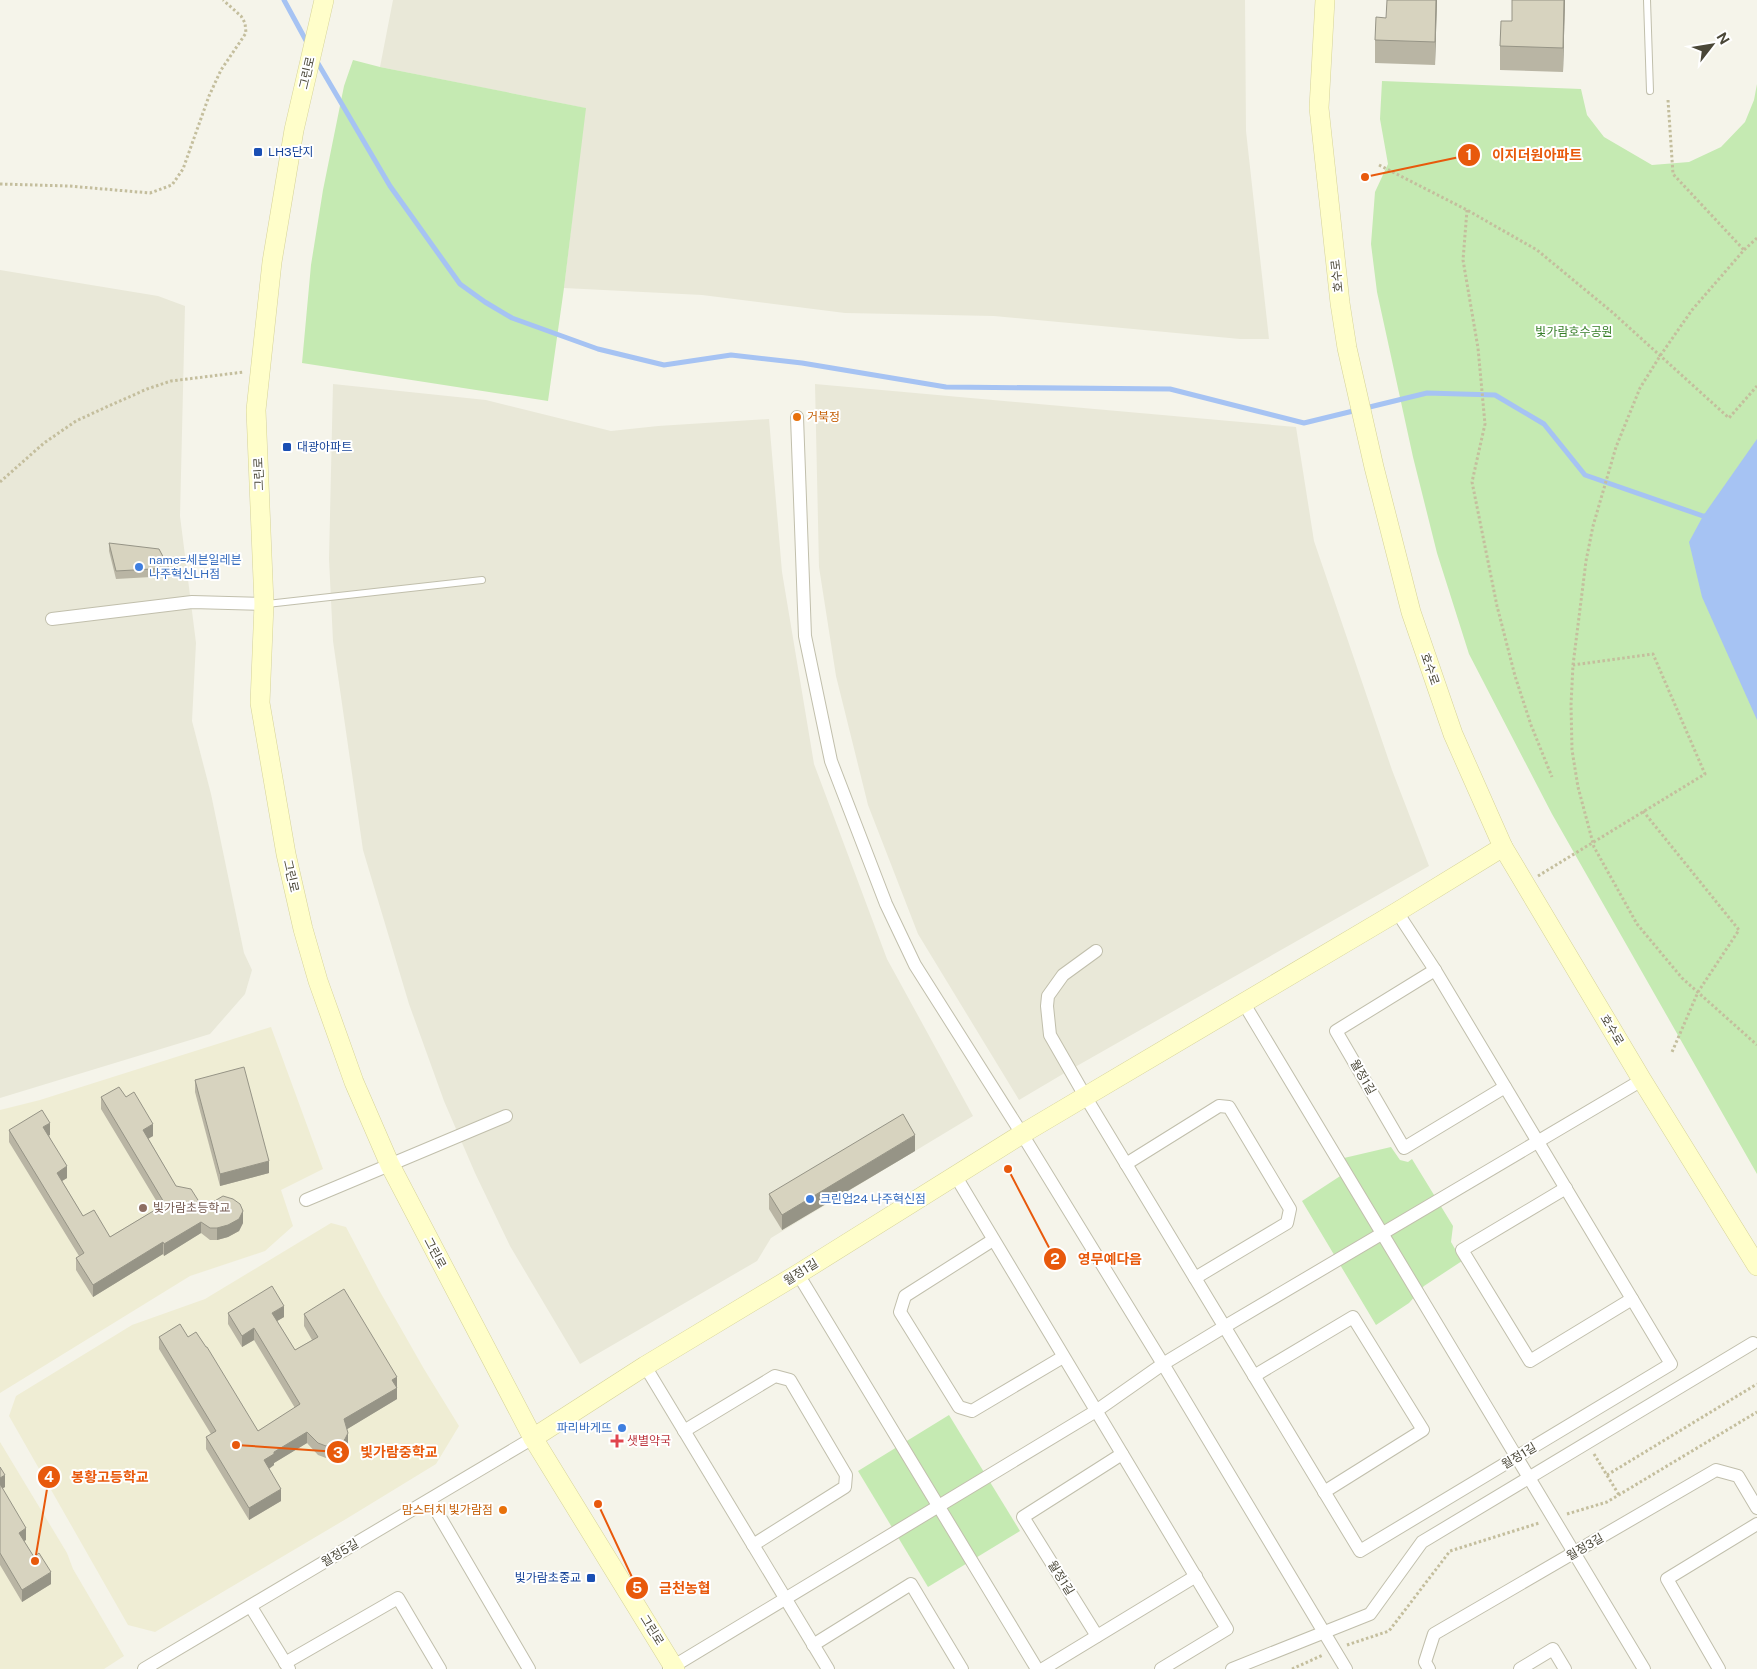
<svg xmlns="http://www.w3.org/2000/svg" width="1757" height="1669" font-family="'Public Sans','Noto Sans KR',sans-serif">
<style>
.residential{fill:#e9e8d8}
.education{fill:#efedd4}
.green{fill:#c5eab2}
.water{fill:#a6c3f3}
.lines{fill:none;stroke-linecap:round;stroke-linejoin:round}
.stream{stroke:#a6c3f3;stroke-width:5}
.lane-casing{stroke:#c1bfac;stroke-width:8}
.street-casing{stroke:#c1bfac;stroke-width:14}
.secondary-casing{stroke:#d6d399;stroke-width:20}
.path{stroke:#c4be9d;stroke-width:3;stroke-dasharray:2.5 2.5;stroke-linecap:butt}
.lane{stroke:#fff;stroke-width:6}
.street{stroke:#fff;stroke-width:12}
.secondary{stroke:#fffeca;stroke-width:19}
.wall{fill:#b9b5a4}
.shaded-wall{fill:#969486}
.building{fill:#d7d3bf;stroke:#969486}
.transit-dot{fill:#1a4fb4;stroke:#fff;stroke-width:2}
.food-dot{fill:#e8710a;stroke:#fff;stroke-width:2}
.shop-dot{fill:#3f7fe0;stroke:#fff;stroke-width:2}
.education-dot{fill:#8d6e63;stroke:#fff;stroke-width:2}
.health-dot{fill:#e0444e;stroke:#fff;stroke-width:2}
.labels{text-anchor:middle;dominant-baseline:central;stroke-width:4;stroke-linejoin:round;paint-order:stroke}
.street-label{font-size:12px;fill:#4a4738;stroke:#fff}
.transit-label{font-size:12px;fill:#164399;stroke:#fff;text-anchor:start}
.park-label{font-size:12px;fill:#367e28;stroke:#fff}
.food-label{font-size:12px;fill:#c56008;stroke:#fff;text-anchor:start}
.shop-label{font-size:12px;fill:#366cbe;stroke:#fff;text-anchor:start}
.education-label{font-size:12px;fill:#785e54;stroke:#fff;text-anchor:start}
.health-label{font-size:12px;fill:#be3a42;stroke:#fff;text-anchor:start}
.leader{fill:none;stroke:#e8590c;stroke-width:2}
.callout-dot{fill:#e8590c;stroke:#fff;stroke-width:2}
.mark-label{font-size:15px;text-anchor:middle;font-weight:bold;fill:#fff}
.callout-label{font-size:14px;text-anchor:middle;font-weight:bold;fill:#e8590c;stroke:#fff;stroke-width:4;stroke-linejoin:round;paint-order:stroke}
</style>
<rect width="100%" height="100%" fill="#f5f4ea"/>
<g class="residential">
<polygon points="393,0 1245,0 1246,131 1269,339 1240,339 994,316 845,313 702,295 564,288 585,108 380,67"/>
<polygon points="0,270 158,296 185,306 180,516 196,643 192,721 211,794 244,953 252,970 245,994 210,1034 0,1098"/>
<polygon points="333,384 486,400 611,431 658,426 769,419 782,572 814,764 887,959 973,1116 771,1238 757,1261 580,1364 510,1246 475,1173 444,1101 409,1004 363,850 333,641 329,559"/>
<polygon points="815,384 1296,427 1314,541 1392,770 1429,866 1068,1071 1019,1100 918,934 868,805 836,676 819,567"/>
</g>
<g class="education">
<polygon points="271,1027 323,1169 281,1190 293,1226 265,1251 190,1276 0,1393 0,1110 40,1100"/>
<polygon points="331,1223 346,1227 379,1290 424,1369 459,1426 436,1464 346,1519 155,1632 128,1625 9,1416 16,1396 132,1325 205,1299"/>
<polygon points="0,1442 67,1553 73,1569 124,1656 104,1669 0,1669"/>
</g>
<g class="green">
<polygon points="353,60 380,67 586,108 564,288 548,401 302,363 311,265 323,190 344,86"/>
<polygon points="1382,81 1581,89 1587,115 1604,137 1652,165 1689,162 1721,147 1745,122 1754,100 1757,84 1757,1174 1552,814 1469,654 1437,553 1413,457 1377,292 1371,244 1375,192 1388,164 1380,119"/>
<polygon points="1391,1147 1400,1160 1408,1162 1412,1159 1453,1226 1451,1242 1462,1261 1424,1286 1409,1303 1376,1325 1302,1201 1351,1169 1344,1158"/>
<polygon points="949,1415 1020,1531 928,1587 858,1471"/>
</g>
<polygon class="water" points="1757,439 1757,720 1702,597 1689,542 1703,516"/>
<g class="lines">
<g class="stream">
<polyline points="284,0 309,46"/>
<polyline points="316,60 390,186 460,284 485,302 512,318 598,349 664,365 731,355 802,363 946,387 1170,389 1304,423 1427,393 1495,395 1544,424 1585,475 1703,516 1709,516"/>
</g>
<g class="lane-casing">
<g id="lane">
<polyline points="1647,0 1650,91"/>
<polyline points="267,604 482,580"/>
</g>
</g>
<g class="street-casing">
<g id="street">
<polyline points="797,417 805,636 831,761 886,904 915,965 1022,1134 1163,1364 1346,1669"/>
<polyline points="52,619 192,602 264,604"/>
<polyline points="1096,951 1063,975 1048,996 1047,1006 1050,1035 1085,1096 1360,1551 1671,1364 1435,970 1397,912"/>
<polyline points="1435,970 1336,1031 1404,1148 1505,1087"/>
<polyline points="1243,1002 1644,1669"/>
<polyline points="1126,1164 1219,1106 1229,1107 1290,1209 1287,1223 1195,1278"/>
<polyline points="955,1175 1227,1629 1161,1669"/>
<polyline points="1566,1188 1462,1250 1530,1361 1632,1299"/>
<polyline points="306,1200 506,1116"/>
<polyline points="993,1240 905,1296 900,1312 959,1407 972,1411 1063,1357"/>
<polyline points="798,1274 1037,1669"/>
<polyline points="645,1366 828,1669"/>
<polyline points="1254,1376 1353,1317 1423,1430 1324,1492"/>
<polyline points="684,1431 775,1376 790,1380 846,1475 845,1487 753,1545"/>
<polyline points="430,1500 529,1669"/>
<polyline points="251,1607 289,1669"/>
<polyline points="1097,1636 1023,1517 1122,1454"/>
<polyline points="813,1645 911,1584 962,1669"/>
<polyline points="285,1663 398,1598 440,1669"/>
<polyline points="144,1669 533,1438"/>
<polyline points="669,1669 1096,1411 1163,1364 1224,1327 1642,1080"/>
<polyline points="1043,1669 1196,1576"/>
<polyline points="1232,1669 1370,1614 1422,1542 1753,1343"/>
<polyline points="1429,1669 1425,1662 1434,1634 1716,1470 1738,1476 1757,1508"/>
<polyline points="1520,1669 1553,1649 1565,1669"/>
<polyline points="1719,1669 1667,1579 1757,1524"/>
</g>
</g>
<g class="secondary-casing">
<g id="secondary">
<polyline points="324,0 294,130 272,262 256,410 264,604 260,703 286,854 303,929 318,981 354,1082 390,1165 533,1438 675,1669"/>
<polyline points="1325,0 1319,108 1340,303 1347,348 1374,467 1411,612 1453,734 1503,847 1642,1080 1757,1266"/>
<polyline points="533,1438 645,1366 798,1274 1022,1134 1397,912 1503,847"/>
</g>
</g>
<g class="path">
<polyline points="1668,100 1673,174 1744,250"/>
<polyline points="1379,165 1467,210 1537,250 1612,312 1729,418 1757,386"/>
<polyline points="0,184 69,186 150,193 172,185 183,169 209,96 221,70 246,33 245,23 241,16 223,0"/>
<polyline points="1467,210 1463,260 1478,348 1485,424 1472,482 1497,606 1515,676 1531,725 1552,777"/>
<polyline points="1757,238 1744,250 1692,310 1660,356 1640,388 1616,447 1593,526 1586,561 1573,665 1571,705 1572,750 1578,787 1594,847 1637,924 1682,978 1757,1045"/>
<polyline points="0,482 44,443 76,421 102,409 147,389 171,381 244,372"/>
<polyline points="1643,811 1739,930 1698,992 1672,1052"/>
<polyline points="1538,876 1705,774 1653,654 1573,665"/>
<polyline points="1594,1454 1619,1495"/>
<polyline points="1607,1475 1757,1384"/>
<polyline points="1567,1514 1607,1502 1757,1412"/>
<polyline points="1347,1645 1389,1631 1450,1551 1539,1523"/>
<polyline points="1292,1669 1323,1655"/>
</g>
<use href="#lane" class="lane"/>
<use href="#street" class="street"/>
<use href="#secondary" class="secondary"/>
</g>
<g class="wall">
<polygon points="1437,0 1435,65 1375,63 1375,40 1386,18"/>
<polygon points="1512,0 1565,0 1563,72 1500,70 1500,46 1512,21"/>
<polygon points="109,543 169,568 169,576 116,579 109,551"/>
<polygon points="195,1080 269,1173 220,1186 195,1092"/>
<polygon points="101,1097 126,1097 153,1136 148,1138 176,1186 203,1208 243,1223 239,1231 228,1237 217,1240 210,1240 201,1233 164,1256 163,1254 93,1297 76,1270 76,1258 79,1256 9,1142 9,1130 50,1135 49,1135 67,1178 62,1181 83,1216 110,1237 160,1207 101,1109"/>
<polygon points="915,1151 782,1230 769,1209 769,1194"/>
<polygon points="228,1313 284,1317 277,1321 295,1350 312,1340 304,1326 304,1314 397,1377 397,1399 347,1429 348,1445 345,1451 340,1456 326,1458 318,1455 307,1443 274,1463 274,1465 269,1469 281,1501 249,1520 206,1449 206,1437 211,1434 159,1349 159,1337 188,1337 258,1431 295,1408 254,1340 242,1347 228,1324"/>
<polygon points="0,1467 5,1487 2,1488 26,1540 24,1541 51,1584 22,1602 0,1565"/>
</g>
<g class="shaded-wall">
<polygon points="1436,0 1437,0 1435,65 1435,42"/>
<polygon points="1564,0 1565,0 1563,72 1563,48"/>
<polygon points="50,1123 50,1135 43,1139 43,1127"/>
<polygon points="153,1124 153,1136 143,1142 143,1130"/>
<polygon points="915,1135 915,1151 782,1230 782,1215"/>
<polygon points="269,1161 269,1173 220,1186 220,1174"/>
<polygon points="67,1166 67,1178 57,1184 57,1173"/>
<polygon points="243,1211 243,1223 239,1231 228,1237 217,1240 217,1228"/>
<polygon points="201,1222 201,1233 164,1256 164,1244"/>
<polygon points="163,1242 163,1254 93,1297 93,1285"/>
<polygon points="284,1306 284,1317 272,1324 272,1313"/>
<polygon points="254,1328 254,1340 242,1347 242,1336"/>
<polygon points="397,1377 397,1399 344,1431 344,1419 392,1380"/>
<polygon points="307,1432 307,1443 274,1463 274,1465 264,1472 264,1460 274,1452"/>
<polygon points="348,1433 348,1445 345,1451 340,1456 340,1444"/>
<polygon points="5,1475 5,1487 0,1490 0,1478"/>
<polygon points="281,1489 281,1501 249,1520 249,1508"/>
<polygon points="26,1528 26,1540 19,1544 19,1533"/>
<polygon points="51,1572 51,1584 22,1602 22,1590"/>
</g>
<g class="building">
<polygon points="1387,0 1436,0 1435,42 1375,40 1376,17 1386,18"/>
<polygon points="1512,0 1564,0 1563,48 1500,46 1501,21 1512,21"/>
<polygon points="109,543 159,549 169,568 116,571"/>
<polygon points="244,1067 269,1161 220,1174 195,1080"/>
<polygon points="119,1087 126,1097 134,1092 153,1124 143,1130 176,1186 191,1189 203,1208 223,1196 233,1199 240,1204 243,1211 239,1219 228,1225 217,1228 210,1228 201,1222 164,1244 163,1242 93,1285 76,1258 84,1253 9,1130 42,1110 50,1123 43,1127 67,1166 57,1173 83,1216 94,1210 110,1237 165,1204 101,1097"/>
<polygon points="903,1114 915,1135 782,1215 769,1194"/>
<polygon points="272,1286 284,1306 272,1313 295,1350 318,1337 304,1314 344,1289 397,1377 392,1380 397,1388 344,1419 348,1433 345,1439 340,1444 326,1446 318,1443 307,1432 274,1452 274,1454 264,1460 281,1489 249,1508 206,1437 216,1431 159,1337 180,1324 188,1337 196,1332 206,1347 207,1347 258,1431 300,1404 254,1328 242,1336 228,1313"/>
<polygon points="0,1467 5,1475 0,1478"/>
<polygon points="0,1484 26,1528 19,1533 34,1557 39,1553 51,1572 22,1590 0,1553"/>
</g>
<g class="transit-dot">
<rect x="253" y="147" width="10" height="10" rx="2.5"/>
<rect x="282" y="442" width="10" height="10" rx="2.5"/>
<rect x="586" y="1573" width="10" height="10" rx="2.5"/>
</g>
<g class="food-dot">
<circle cx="797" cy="417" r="5"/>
<circle cx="503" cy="1510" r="5"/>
</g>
<g class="shop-dot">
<circle cx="139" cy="567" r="5"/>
<circle cx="810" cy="1199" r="5"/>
<circle cx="622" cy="1428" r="5"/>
</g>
<circle class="education-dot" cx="143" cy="1208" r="5"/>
<path class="health-dot" d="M614.5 1433.5h5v5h5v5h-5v5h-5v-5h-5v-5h5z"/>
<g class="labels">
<g class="street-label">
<text transform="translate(307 73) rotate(-77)">그린로</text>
<text transform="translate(1337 276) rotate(-96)">호수로</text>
<text transform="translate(259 474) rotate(-92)">그린로</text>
<text transform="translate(1430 669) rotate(71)">호수로</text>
<text transform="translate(291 876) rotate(77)">그린로</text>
<text transform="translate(1612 1030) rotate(59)">호수로</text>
<text transform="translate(1363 1077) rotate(60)">월정1길</text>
<text transform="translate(435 1253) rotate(62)">그린로</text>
<text transform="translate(801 1272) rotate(-32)">월정1길</text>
<text transform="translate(1519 1456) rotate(-31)">월정1길</text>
<text transform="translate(1585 1547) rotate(-30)">월정3길</text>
<text transform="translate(340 1553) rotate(-31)">월정5길</text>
<text transform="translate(1061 1578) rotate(58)">월정1길</text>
<text transform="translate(652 1630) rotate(58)">그린로</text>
</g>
<g class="transit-label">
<text x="268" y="152">LH3단지</text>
<text x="297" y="447">대광아파트</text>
<text x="581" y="1578" text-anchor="end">빛가람초중교</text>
</g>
<g class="park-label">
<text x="1574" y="332">빛가람호수공원</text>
</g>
<g class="food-label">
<text x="807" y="417">거북정</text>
<text x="493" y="1510" text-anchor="end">맘스터치 빛가람점</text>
</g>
<g class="shop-label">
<text x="149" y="560">name=세븐일레븐<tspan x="149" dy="14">나주혁신LH점</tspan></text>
<text x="820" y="1199">크린업24 나주혁신점</text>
<text x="612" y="1428" text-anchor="end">파리바게뜨</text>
</g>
<g class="education-label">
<text x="153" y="1208">빛가람초등학교</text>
</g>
<g class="health-label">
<text x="627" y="1441">샛별약국</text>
</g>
</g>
<path class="leader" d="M1365 177L1469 155M1008 1169L1055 1259M236 1445L338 1452M35 1561L49 1477M598 1504L637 1588"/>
<g class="callout-dot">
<circle cx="1365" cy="177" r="5"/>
<circle cx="1008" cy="1169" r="5"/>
<circle cx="236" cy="1445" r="5"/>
<circle cx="35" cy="1561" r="5"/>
<circle cx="598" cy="1504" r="5"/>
<circle cx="1469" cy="155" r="12"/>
<circle cx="1055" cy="1259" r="12"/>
<circle cx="338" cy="1452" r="12"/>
<circle cx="49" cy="1477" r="12"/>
<circle cx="637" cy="1588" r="12"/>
</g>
<g class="mark-label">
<text x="1469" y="160">1</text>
<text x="1055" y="1264">2</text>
<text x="338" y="1458">3</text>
<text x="49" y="1482">4</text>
<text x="637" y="1593">5</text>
</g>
<g class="callout-label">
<text x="1537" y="160">이지더원아파트</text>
<text x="1110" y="1264">영무예다음</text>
<text x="399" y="1457">빛가람중학교</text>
<text x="110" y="1482">봉황고등학교</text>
<text x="685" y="1593">금천농협</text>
</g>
<g transform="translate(1712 45) rotate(59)" stroke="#ffffff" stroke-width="4" paint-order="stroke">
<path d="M0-4L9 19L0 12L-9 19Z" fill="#4a4738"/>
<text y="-8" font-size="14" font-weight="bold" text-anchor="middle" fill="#4a4738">N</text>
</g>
</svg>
